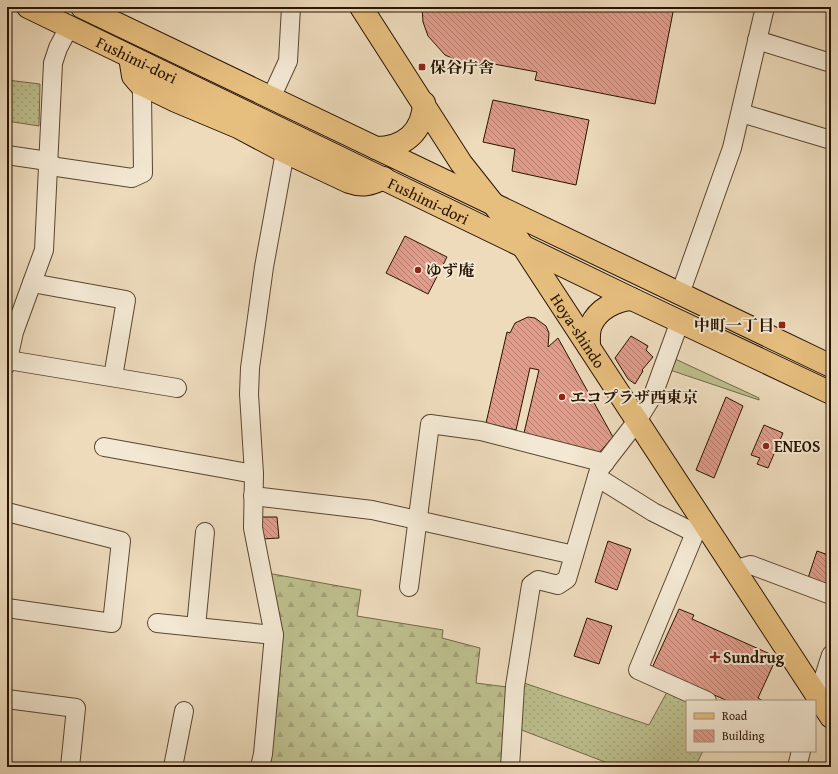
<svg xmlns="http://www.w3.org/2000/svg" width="838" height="774" font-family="'Gentium Book Plus','Noto Serif JP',serif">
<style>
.grass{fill:url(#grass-dots);stroke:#736946}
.forest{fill:url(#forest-firs);stroke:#736946}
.garden{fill:#bdbe8d;stroke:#736946}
.building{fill:url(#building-back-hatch);stroke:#291400}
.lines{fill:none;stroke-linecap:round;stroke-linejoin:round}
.minor-casing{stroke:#5a462f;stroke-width:20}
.major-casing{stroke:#291400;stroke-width:24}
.minor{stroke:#f3e8d3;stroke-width:18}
.major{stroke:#e6be7e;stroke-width:22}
.poi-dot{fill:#8f2418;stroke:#f3e8d3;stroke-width:1.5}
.labels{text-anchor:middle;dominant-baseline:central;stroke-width:4;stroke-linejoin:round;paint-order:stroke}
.street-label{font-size:16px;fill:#291400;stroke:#f3e8d3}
.poi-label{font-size:16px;font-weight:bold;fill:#291400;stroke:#f3e8d3;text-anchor:start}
</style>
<defs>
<pattern id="grass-dots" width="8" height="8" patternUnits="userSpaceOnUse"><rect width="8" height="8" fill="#bdbe8d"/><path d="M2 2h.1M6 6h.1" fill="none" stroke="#a2a278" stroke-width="1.8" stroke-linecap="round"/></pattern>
<pattern id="forest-firs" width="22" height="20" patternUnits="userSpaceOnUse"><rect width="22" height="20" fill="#bdbe8d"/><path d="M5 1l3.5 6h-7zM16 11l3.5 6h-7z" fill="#a2a278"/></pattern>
<pattern id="building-back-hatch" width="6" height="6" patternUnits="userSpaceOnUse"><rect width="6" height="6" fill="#e19c8b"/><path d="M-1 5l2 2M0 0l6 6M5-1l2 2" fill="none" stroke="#b67e6f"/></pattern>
</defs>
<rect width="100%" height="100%" fill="#eddbbc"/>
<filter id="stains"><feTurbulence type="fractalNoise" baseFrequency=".005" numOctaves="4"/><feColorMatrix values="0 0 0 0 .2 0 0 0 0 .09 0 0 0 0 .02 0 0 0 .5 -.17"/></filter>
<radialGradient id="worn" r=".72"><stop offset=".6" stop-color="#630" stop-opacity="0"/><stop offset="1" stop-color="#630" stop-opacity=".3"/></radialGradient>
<g class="grass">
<polygon points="7,80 40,84 39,126 7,121"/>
<polygon points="524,683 649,725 667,692 687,701 687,751 703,751 695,767 618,767 519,729"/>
</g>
<polygon class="forest" points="267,573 361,590 357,616 443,630 442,638 480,648 476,683 507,687 503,767 265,767"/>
<polygon class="garden" points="671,357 759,398 759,400 667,369"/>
<g class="building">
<polygon points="422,7 674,7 655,104 535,80 537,72 483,62 469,64 454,59 445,55 428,36 423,22"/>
<polygon points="493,100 589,120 576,185 512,171 515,149 483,142"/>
<polygon points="405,236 447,257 428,294 386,273"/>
<polygon points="528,317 535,318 546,326 549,333 548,347 558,338 613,437 598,454 524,433 539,370 530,368 516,430 486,423 507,332 510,333 515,323"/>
<polygon points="631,336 648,346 646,350 653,357 642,370 643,371 635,384 628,379 615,358"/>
<polygon points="726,397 743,406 714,478 696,470"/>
<polygon points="764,425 783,433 768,468 757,464 760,458 751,455"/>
<polygon points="261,517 277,517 279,538 262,539"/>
<polygon points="608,541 631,549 617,590 595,582"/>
<polygon points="817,551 831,556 831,575 826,588 807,581"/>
<polygon points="679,609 694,615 692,619 770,654 775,661 758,698 763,701 728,701 652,668"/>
<polygon points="587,618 612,626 599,664 574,656"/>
</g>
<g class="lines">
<g class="minor-casing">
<g id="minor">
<polyline points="757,40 831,63"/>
<polyline points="271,98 288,61 291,7"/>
<polyline points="741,113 831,140"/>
<polyline points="7,155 41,160 57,167 132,178 143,173 142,92 139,83"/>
<polyline points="32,283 126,300 113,377"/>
<polyline points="680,294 732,148 765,7"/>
<polyline points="8,360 177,388"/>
<polyline points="7,364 14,332 44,250 53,63 58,48 69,27"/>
<polyline points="104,447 254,474"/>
<polyline points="597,477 653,512 695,533"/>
<polyline points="253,496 372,510 574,555"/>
<polyline points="7,512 121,541 112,623 7,608"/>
<polyline points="705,527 695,533 638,670 707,701"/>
<polyline points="733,570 751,565 831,595"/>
<polyline points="409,587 430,424 481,431 605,463"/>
<polyline points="157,623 274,635"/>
<polyline points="196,627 205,532"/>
<polyline points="7,699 76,708 70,767"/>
<polyline points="815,705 831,655"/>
<polyline points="173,767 184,711"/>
<polyline points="260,767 263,754 274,635 253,528 254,474 249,394 250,368 264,267 285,152"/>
<polyline points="510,767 515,686 531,585 538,580 558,585 567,579 599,470 637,421 653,395 680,321"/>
<polyline points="797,767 801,751"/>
</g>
</g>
<g class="major-casing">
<g id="major">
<path id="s1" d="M28,7L632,299L831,393"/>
<polyline points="82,7 831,366"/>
<path id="s2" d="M361,7L461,163L495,206L522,245L831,717"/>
<path d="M130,57L133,76L139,83L176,101L238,127L285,152L349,182C363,187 371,184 384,178"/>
<path d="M376,148C404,148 423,132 424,103"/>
<path d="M589,347C589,340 588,332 591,325C598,309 616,300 632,299"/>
</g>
</g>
<use href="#minor" class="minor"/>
<use href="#major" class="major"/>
</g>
<g class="poi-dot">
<rect x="418" y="63" width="8" height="8" rx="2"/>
<circle cx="418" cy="270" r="4"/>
<rect x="778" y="321" width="8" height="8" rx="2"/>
<circle cx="562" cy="397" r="4"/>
<circle cx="766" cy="446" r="4"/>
<path d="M713 651h4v4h4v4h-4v4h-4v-4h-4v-4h4z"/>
</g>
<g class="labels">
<g class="street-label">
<text stroke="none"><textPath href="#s1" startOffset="121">Fushimi-dori</textPath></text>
<text stroke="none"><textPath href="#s1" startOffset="445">Fushimi-dori</textPath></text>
<text stroke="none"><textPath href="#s2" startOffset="390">Hoya-shindo</textPath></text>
</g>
<g class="poi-label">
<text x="430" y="67">保谷庁舎</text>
<text x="426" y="270">ゆず庵</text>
<text x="774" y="325" text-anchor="end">中町一丁目</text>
<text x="570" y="397">エコプラザ西東京</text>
<text x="774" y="446">ENEOS</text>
<text x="723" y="657">Sundrug</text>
</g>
</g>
<rect width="838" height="774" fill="none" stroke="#eddbbc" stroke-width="24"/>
<rect x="8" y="8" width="822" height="758" fill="none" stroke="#291400" stroke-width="2"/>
<rect x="12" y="12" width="814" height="750" fill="none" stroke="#291400"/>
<rect x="686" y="700" width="130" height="52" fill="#f3e8d3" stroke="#a2937f"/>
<rect x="694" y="713" width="20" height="6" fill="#e6be7e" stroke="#a2937f"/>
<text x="722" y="720" font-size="12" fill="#291400">Road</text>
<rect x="694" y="730" width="20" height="12" fill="url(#building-back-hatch)" stroke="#a2937f"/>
<text x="722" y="740" font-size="12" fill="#291400">Building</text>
<rect width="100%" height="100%" filter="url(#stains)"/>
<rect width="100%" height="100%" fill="url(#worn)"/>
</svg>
